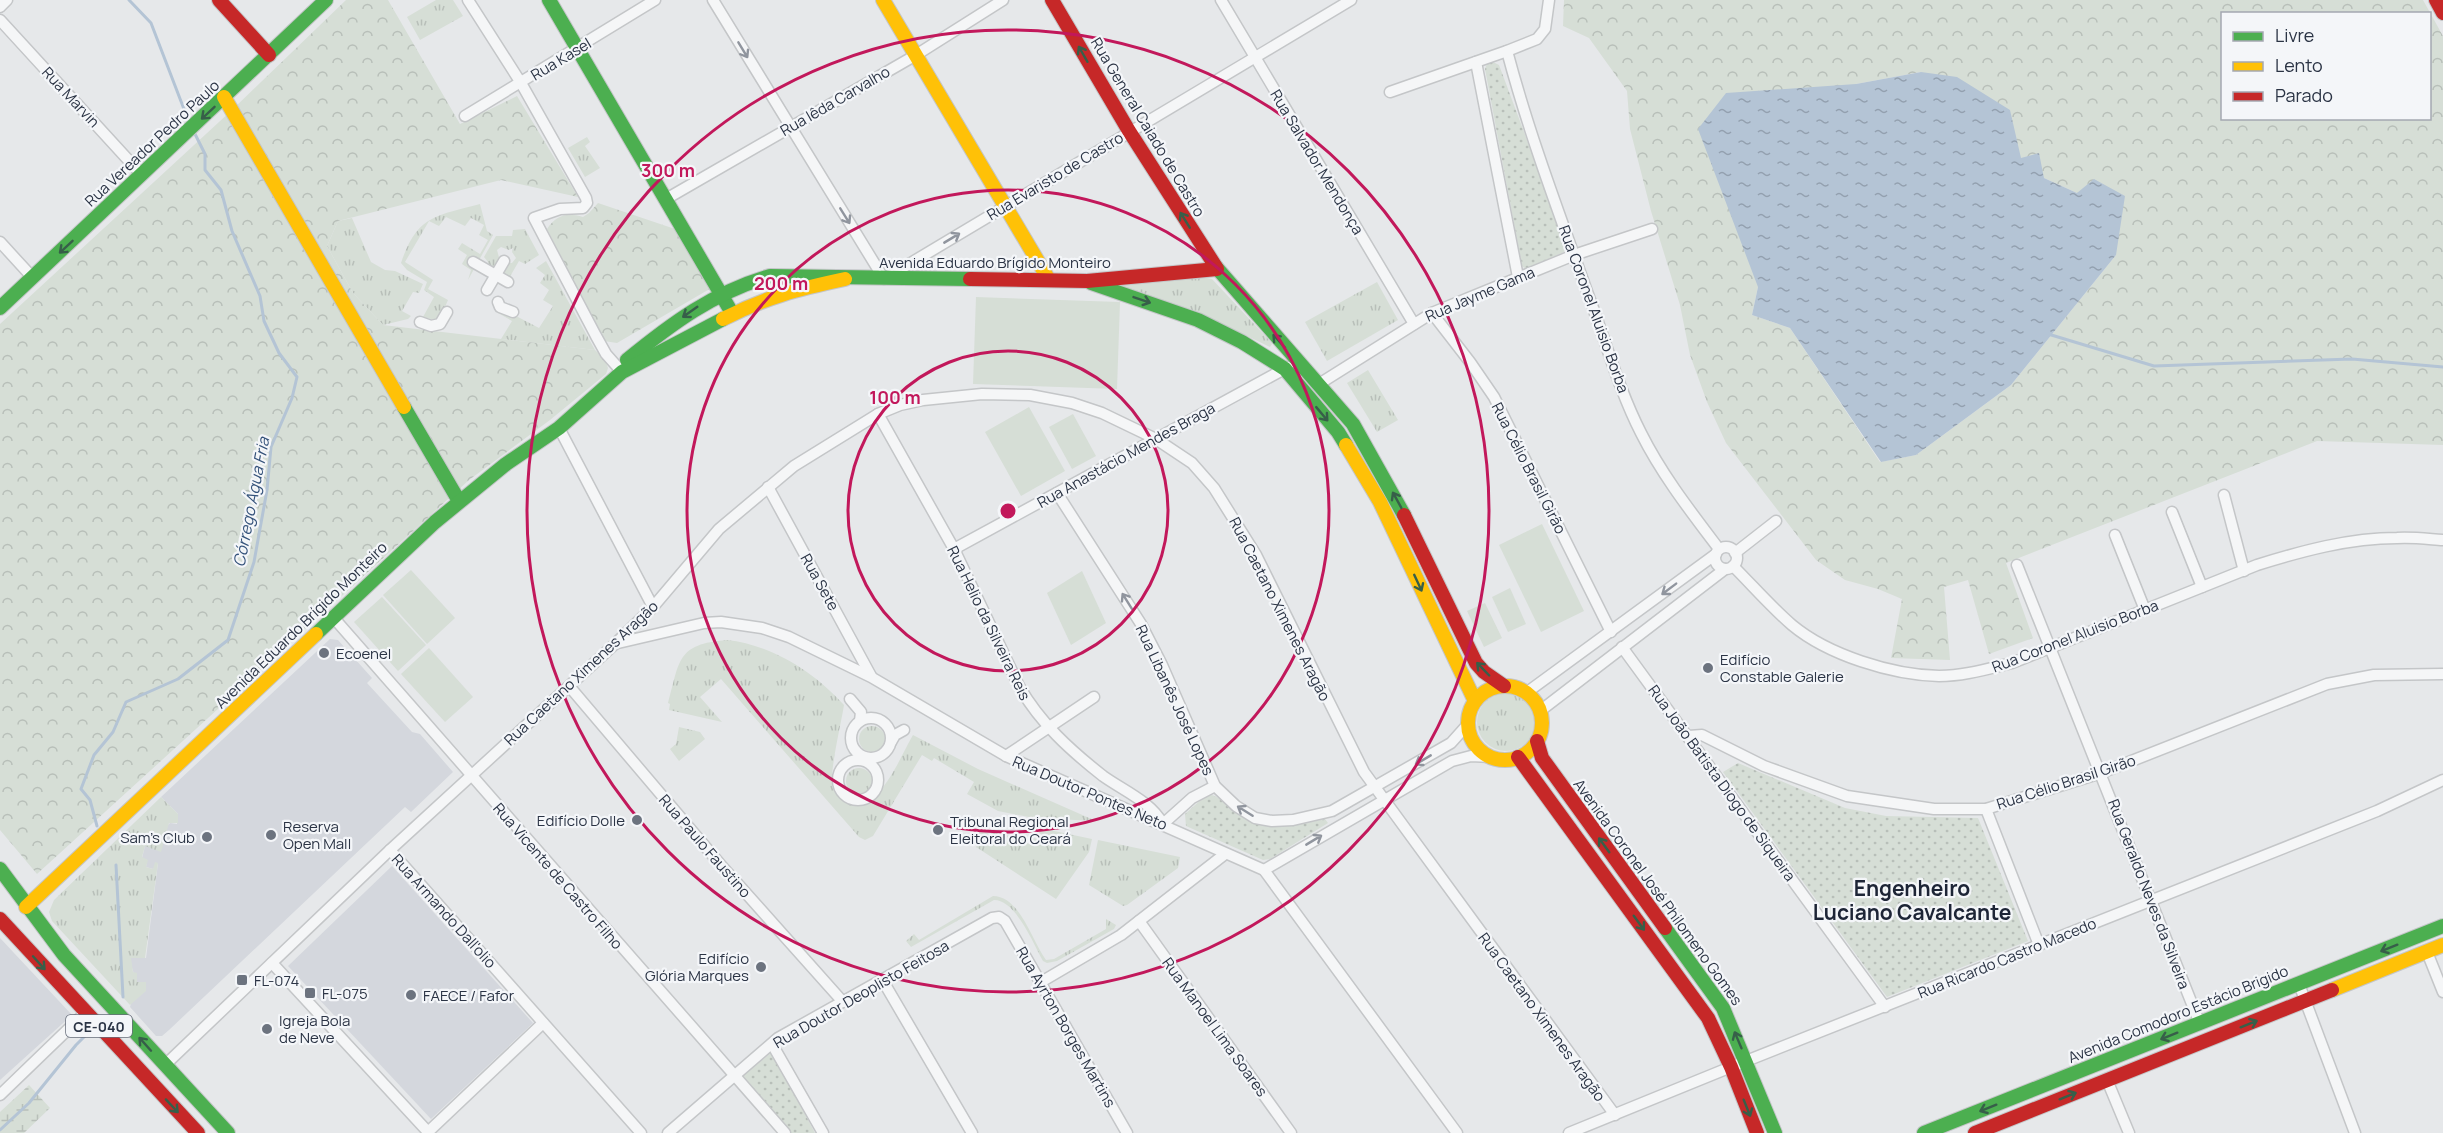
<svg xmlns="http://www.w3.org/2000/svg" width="2443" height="1133" font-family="Manrope,sans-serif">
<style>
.built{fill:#d4d7dd}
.grass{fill:url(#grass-tufts)}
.forest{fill:url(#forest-crowns);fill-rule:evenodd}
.wetland{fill:url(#wetland-marsh)}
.park{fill:url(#park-dots)}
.garden{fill:#d6ded6}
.water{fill:url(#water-ripples)}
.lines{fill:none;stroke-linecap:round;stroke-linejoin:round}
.stream{stroke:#b4c4d5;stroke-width:3}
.street-casing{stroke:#c4c6c8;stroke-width:13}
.fast-casing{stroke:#c4c6c8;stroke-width:16}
.slow-casing{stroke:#c4c6c8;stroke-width:16}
.jam-casing{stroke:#c4c6c8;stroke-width:16}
.street{stroke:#f5f6f7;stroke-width:10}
.fast{stroke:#4caf50;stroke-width:14}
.slow{stroke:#ffc107;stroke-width:14}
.jam{stroke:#c62828;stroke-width:14}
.oneway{stroke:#90959e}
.oneway2{stroke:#375f49}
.ring{fill:none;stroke:#c2185b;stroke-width:3}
.poi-dot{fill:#6c737f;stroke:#f4f6f9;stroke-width:2}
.labels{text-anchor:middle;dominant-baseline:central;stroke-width:4.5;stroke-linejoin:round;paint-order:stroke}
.shield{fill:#f4f6f9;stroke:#676e7b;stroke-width:1.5}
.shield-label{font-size:14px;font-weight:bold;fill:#2b3445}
.street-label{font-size:15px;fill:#2b3445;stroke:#f4f6f9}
.poi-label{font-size:15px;fill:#2b3445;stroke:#f4f6f9;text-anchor:start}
.water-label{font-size:16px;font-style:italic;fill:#34527a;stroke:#f4f6f9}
.district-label{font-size:21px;font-weight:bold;fill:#1d2536;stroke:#f4f6f9}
.centre{fill:#c2185b;stroke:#f4f6f9;stroke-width:3}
.ring-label{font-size:18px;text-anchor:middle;font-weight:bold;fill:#c2185b;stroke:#f4f6f9;stroke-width:4.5;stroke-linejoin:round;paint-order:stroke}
</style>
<defs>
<pattern id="grass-tufts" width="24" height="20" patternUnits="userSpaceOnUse" patternTransform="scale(1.5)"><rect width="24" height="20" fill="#d6ded6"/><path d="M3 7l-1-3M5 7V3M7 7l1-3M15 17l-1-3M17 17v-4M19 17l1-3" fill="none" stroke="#b8bfb9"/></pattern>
<pattern id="forest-crowns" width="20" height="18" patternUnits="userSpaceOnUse" patternTransform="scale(1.5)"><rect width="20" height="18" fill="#d6ded6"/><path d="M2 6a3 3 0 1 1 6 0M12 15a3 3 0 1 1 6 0" fill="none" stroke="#b8bfb9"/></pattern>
<pattern id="wetland-marsh" width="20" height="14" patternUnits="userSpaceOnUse" patternTransform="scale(1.5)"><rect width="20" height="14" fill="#d6ded6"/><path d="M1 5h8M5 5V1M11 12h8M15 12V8" fill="none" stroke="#b8bfb9"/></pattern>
<pattern id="park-dots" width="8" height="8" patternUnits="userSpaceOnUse" patternTransform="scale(1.5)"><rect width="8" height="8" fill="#d6ded6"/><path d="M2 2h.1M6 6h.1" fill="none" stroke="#b8bfb9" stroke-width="1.8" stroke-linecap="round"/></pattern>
<pattern id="water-ripples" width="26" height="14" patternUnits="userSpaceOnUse" patternTransform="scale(1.5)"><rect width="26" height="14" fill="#b4c4d5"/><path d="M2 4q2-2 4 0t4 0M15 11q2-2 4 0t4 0" fill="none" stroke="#93a0af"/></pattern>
</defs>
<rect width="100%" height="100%" fill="#e6e8ea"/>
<g class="built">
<polygon points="330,639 338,640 372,678 367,683 412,732 420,734 453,772 411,812 405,807 169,1030 162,1036 156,1036 130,1007 137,983 131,965 130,957 146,958 158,863 153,869 146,867 147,860 142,858 145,846 170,823 177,824 178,814 161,797"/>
<polygon points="392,866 533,1023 431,1119 288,966"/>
<polygon points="0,938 72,1015 0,1080"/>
</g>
<g class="grass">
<polygon points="436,0 453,0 463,16 420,40 407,17"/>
<polygon points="587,137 590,142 585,146 600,168 585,177 568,148"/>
<path d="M480,204L487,231L493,235L468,280L471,270L462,264L467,255L458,249L462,243L480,254L488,240L479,235L484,225L471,218L465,226L446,217L439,226L429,221L405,262L433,280L428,289L448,300L439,321L423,317L434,297L424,290L427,282L407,270L401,263C417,215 436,216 480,204Z"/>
<polygon points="352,218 371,262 385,270 395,271 423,284 419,293 413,292 402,311 411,316 408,319 383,325 353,293 327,246 338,221"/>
<polygon points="525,229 539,255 525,264 519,261 508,280 497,274 504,263 512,263 516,258 512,252 513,248 509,250 501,247 497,250 500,261 495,272 487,268 488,262 484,257 496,236 512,236 513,230"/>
<polygon points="546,261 595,350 501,339 512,321 498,313 501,308 539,328 553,306 543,300 549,290 540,283 545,275 536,268"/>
<polygon points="1207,278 1212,279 1270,341 1272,344 1270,347 1195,311 1120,286 1125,281"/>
<polygon points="1377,282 1398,320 1327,361 1305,322"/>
<polygon points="1368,370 1398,420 1377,432 1347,383"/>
<path d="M727,640C772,645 814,672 844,705C841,724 831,765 832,783C833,792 840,800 849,804C878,815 901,755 913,735L978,769L1096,821L1034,818L998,811L967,794L974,782L934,758L932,761L922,755L873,836L865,840L859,837L721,679L700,697L722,722L669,710L670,704L668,703C680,661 676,644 727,640Z"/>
<circle cx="1506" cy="722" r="29"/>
<circle cx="872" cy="739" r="13"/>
<polygon points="679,727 700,732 705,739 679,761 670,749 676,744"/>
<circle cx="859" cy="781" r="13"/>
<polygon points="161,797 178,814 178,823 169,823 161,852 145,846 142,857 148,860 146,867 153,869 155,862 158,863 145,958 131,958 133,972 137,973 137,982 146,982 146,991 130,1005 52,921 49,912 54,900"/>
<polygon points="979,827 990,835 993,831 1003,837 1005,834 1016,841 1019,837 1029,844 1031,838 1038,839 1040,828 1092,839 1089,852 1056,899 976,847 981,839 974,835"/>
<polygon points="1098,840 1180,857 1178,868 1127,905 1123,906 1089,885"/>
<path d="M993,896C1020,896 1032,941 1046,960L1054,959L1106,929V919L1116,925L1114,929L1057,961L1047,963L1043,961C1033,943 1016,900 994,900L911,947L906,941L914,934L919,940Z"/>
</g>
<g class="forest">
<polygon points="346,0 388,0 460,124 517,96 578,197 501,180 338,221 327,246 353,293 383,325 595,350 605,359 608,368 606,374 550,420 469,480 37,874 0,830 0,324 232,110"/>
<path d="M1564,0H2423L2443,36V445L2317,441L2006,563L2033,638L1989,654L1968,580L1944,587L1950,660L1891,658L1902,599L1878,589L1845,580L1816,560L1726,443L1707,402L1690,355L1680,305L1651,211L1630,129L1627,91L1589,38L1563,26ZM2222,14H2430V118H2222ZM1921,72L2044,178L2077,193L2116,255L2011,385L1916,455L1880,462L1790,328L1752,315L1758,287L1856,84Z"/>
<path d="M598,203L675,229L713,287L617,343L604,341L547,229C556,215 567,212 583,217L589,213Z"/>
</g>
<polygon class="wetland" points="29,1085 50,1108 24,1133 0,1133 0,1112"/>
<g class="park">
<polygon points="1493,62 1499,65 1567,247 1564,252 1526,269 1522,266 1485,69 1487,64"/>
<polygon points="1738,763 1845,808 1886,816 1978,818 2028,941 1887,997 1723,772"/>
<path d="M1212,795C1222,798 1232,810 1242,817C1267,833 1298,825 1325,819L1328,823L1270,859L1263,860L1186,826L1185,814L1204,797Z"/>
<polygon points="772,1052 815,1133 790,1133 743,1076"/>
</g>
<g class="garden">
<polygon points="976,297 1120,302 1117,389 973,384"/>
<polygon points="1029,407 1065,471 1021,496 985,432"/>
<polygon points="1073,414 1096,456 1072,469 1049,427"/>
<polygon points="1542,524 1584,611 1541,632 1499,545"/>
<polygon points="411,570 455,618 427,644 383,595"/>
<polygon points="1082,571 1106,623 1071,645 1047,593"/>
<polygon points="1510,588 1526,624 1508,632 1492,597"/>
<polygon points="382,597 426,645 398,671 354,622"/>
<polygon points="1485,603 1502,638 1484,647 1467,611"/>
<polygon points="429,648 473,697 445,722 401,674"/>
</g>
<polygon class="water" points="1921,72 1957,77 2010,110 2021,158 2039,153 2044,178 2077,193 2094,179 2125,196 2116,255 2011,385 1916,455 1881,462 1790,328 1752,315 1758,287 1698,129 1726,93 1856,84"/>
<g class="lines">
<g class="stream">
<polyline points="129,0 151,23 187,117"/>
<polyline points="2048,334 2154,366 2352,359 2443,367"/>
<polyline points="97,826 90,800 81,789 94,755 113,732 126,702 178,679 228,640 254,562 267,490 271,447 292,398 297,377 279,353 264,321 260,296 232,231 221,190 205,170 205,154 195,134"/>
<polyline points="116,865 123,997"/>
<polyline points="0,1130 29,1103 76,1045 91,1030"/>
</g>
<g class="street-casing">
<g id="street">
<polyline points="468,0 521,83 586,198 587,203 583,208 560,209 534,218 596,336 606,354 622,372"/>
<polyline points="713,0 884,279 1351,0"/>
<polyline points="1221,0 1414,324"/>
<polyline points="0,7 7,0"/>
<polyline points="0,20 142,175"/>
<path d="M1507,51C1529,134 1560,216 1589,297C1606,342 1619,390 1641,433C1662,475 1691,512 1719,549"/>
<polyline points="1476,62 1518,277"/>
<polyline points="1390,92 1507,51 1537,39 1545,29 1549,0"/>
<polyline points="465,116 655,0"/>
<polyline points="666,199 916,55 1003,0"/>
<polyline points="0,242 33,278"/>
<polyline points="473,262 508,282"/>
<polyline points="487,290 504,261"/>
<polyline points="498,302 500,307 513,312"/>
<polyline points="1432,313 1470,362 1494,397 1611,632"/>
<polyline points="420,322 431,326 440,324 447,312"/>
<polyline points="1319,384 1432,313 1574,255 1652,229"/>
<path d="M878,414L954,549L1019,686C1040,723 1070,750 1103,776C1124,791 1150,801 1163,824"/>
<polyline points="559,428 653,607"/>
<polyline points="768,487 871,676"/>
<polyline points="1057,493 1141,624 1162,665 1215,786 1236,806 1255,818 1272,821 1293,820 1332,811 1451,743 1468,724"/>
<polyline points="2224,495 2244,571"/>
<polyline points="2172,512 2202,587"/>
<polyline points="2115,535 2145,610"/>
<circle cx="1726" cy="558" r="11"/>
<polyline points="954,549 1288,367"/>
<polyline points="1735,553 1776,521"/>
<polyline points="2017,565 2200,1024"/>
<path d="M1733,566C1753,586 1771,607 1792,625C1828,655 1892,675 1939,676C1964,676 1987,669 2012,663L2257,565C2302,551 2349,538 2397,538C2412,537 2428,539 2443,540"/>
<polyline points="333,617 785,1133"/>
<polyline points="618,643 704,623 721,622 762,628 789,637 871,677 1006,756 1264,870 1457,1133"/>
<polyline points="1622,647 1885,1007"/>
<polyline points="569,686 720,864 843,1002"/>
<polyline points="1526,693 1716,554"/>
<polyline points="850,699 861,712 860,721"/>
<polyline points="1540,711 1725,569"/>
<circle cx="871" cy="738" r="20"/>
<polyline points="1689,736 1702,735 1764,766 1847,796 1934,809 1986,809 2101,773 2327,684 2374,675 2443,674"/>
<polyline points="891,742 895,735 904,730"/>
<polyline points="1006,756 1094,697"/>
<circle cx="858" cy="780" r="20"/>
<polyline points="1986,809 2039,945"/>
<polyline points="1163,824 1192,798 1215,786"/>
<polyline points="390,850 641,1133"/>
<polyline points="1264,870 1452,761 1471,756 1491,757"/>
<polyline points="1139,921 1291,1133"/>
<polyline points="2427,952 2443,992"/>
<polyline points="272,963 428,1132"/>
<polyline points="883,981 972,1133"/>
<polyline points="1041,982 1121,935 1225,854"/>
<polyline points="2299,984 2355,1133"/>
<polyline points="772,1044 823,1133"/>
<polyline points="165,1065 390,850 616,643 653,607 719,529 794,466 878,414 900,405 923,400 982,394 1030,395 1072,403 1102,413 1156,439 1192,463 1214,488 1256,555 1364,772 1615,1115"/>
<polyline points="2107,1080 2129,1133"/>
<polyline points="0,1095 86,1012"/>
<polyline points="427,1133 543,1023"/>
<polyline points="668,1133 778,1038 992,918 999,917 1005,921 1127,1133"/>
<polyline points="1569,1133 1731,1067 2377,811 2443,780"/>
</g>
</g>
<g class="fast-casing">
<g id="fast">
<polyline points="549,0 732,313"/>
<polyline points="1216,267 1353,424 1404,515"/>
<polyline points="1091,283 1198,320 1242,342 1285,369 1338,432 1346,445"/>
<polyline points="0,308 326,0"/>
<path d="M627,360C671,324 714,292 770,276L970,279"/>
<polyline points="404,407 459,501"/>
<polyline points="316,634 435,522 506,464 559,428 622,372 723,319"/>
<polyline points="0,869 64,955 228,1133"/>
<polyline points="1665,928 1723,1008 1775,1133"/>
<polyline points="1924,1133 2443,926"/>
</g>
</g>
<g class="slow-casing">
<g id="slow">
<polyline points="883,0 1049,280"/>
<polyline points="224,97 404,407"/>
<path d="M723,319C766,297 798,289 845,279"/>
<polyline points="1346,445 1380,502 1475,701"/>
<circle cx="1505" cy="723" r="37"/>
<polyline points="26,907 316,634"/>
<polyline points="2332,990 2443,945"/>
</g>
</g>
<g class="jam-casing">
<g id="jam">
<polyline points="219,0 269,55"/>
<polyline points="1052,0 1129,131 1216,267"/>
<polyline points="2436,0 2443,13"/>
<polyline points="970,279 1087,281 1217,269"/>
<polyline points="1404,515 1476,663 1484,672 1504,686"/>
<polyline points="1537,741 1542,758 1665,928"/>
<polyline points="1518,757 1708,1018 1731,1067 1757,1133"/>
<polyline points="0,919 198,1133"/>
<polyline points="1975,1133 2332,990"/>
</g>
</g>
<use href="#street" class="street"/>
<use href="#fast" class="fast"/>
<use href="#slow" class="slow"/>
<use href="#jam" class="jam"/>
</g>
<defs><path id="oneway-shaft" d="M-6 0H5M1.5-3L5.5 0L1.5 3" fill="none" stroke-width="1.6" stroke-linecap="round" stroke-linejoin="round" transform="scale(1.5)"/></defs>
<g class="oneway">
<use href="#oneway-shaft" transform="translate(743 50) rotate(59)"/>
<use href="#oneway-shaft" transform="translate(845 216) rotate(58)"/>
<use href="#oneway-shaft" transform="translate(952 238) rotate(-31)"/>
<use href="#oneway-shaft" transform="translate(1669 589) rotate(143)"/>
<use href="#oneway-shaft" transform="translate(1127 601) rotate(-122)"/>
<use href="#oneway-shaft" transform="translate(1423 760) rotate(149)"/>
<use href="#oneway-shaft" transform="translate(1245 811) rotate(-148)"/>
<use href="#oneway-shaft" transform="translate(1314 840) rotate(-31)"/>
</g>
<g class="oneway2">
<use href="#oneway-shaft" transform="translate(1083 54) rotate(-120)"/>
<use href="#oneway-shaft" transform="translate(208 113) rotate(137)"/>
<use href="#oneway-shaft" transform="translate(1185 220) rotate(-122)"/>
<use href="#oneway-shaft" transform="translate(66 247) rotate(137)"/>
<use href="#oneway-shaft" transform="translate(1142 300) rotate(19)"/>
<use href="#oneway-shaft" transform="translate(690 312) rotate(145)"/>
<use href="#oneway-shaft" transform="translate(1279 341) rotate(-132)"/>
<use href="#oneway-shaft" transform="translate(1322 414) rotate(50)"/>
<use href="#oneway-shaft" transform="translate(1397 500) rotate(-119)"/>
<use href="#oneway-shaft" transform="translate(1418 583) rotate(65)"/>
<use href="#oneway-shaft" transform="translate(1483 669) rotate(-134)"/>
<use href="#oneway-shaft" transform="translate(1604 845) rotate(-126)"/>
<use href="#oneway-shaft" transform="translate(1639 923) rotate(54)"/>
<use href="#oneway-shaft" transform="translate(2389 948) rotate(158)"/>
<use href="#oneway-shaft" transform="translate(39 963) rotate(48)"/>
<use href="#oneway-shaft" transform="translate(2249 1024) rotate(-22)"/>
<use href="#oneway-shaft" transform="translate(2169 1036) rotate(158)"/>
<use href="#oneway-shaft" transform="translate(1738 1040) rotate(-113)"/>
<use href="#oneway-shaft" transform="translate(145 1044) rotate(-132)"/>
<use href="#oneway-shaft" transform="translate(2068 1096) rotate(-22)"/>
<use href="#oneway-shaft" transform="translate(172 1106) rotate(47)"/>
<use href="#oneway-shaft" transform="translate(1747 1108) rotate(68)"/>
<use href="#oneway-shaft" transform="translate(1988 1108) rotate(158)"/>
</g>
<g class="ring">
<circle cx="1008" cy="511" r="160"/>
<circle cx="1008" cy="511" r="321"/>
<circle cx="1008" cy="511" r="481"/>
</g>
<g class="poi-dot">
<circle cx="324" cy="653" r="6"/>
<circle cx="1708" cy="668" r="6"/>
<circle cx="637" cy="820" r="6"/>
<circle cx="938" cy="830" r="6"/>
<circle cx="271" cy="835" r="6"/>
<circle cx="207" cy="837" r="6"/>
<circle cx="761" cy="967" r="6"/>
<rect x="236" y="974" width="12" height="12" rx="3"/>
<rect x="304" y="987" width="12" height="12" rx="3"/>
<circle cx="411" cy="995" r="6"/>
<circle cx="267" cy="1029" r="6"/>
</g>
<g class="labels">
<rect class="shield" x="66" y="1015" width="66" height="22" rx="4.5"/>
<g class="shield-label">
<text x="99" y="1026">CE-040</text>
</g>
<g class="street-label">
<text transform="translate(561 59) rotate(-31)">Rua Kasel</text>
<text transform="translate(71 97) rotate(47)">Rua Marvin</text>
<text transform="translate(835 101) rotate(-30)">Rua Iêda Carvalho</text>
<text transform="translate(1148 127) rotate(59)">Rua General Caiado de Castro</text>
<text transform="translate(152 143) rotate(-43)">Rua Vereador Pedro Paulo</text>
<text transform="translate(1317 162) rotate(59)">Rua Salvador Mendonça</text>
<text transform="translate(1055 176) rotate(-31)">Rua Evaristo de Castro</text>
<text x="995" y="262">Avenida Eduardo Brígido Monteiro</text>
<text transform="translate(1480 294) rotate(-23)">Rua Jayme Gama</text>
<text transform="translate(1594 309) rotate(70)">Rua Coronel Aluisio Borba</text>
<text transform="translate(1126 455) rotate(-29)">Rua Anastácio Mendes Braga</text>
<text transform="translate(1529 468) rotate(63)">Rua Célio Brasil Girão</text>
<text transform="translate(820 582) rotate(61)">Rua Sete</text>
<text transform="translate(1280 609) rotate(63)">Rua Caetano Ximenes Aragão</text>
<text transform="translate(989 623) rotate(64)">Rua Helio da Silveira Reis</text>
<text transform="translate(301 625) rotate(-44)">Avenida Eduardo Brígido Monteiro</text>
<text transform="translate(2075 636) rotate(-21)">Rua Coronel Aluisio Borba</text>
<text transform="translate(581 673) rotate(-43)">Rua Caetano Ximenes Aragão</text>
<text transform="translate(1175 700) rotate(65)">Rua Libanês José Lopes</text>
<text transform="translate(2066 782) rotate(-18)">Rua Célio Brasil Girão</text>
<text transform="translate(1722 783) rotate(54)">Rua João Batista Diogo de Siqueira</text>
<text transform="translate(1090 793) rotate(23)">Rua Doutor Pontes Neto</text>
<text transform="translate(705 846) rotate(49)">Rua Paulo Faustino</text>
<text transform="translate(558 876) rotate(49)">Rua Vicente de Castro Filho</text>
<text transform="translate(1658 892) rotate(54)">Avenida Coronel José Philomeno Gomes</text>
<text transform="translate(2149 894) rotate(69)">Rua Geraldo Neves da Silveira</text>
<text transform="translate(444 911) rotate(48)">Rua Armando Dall'olio</text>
<text transform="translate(2007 958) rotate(-22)">Rua Ricardo Castro Macedo</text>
<text transform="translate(861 994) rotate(-30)">Rua Doutor Deoplisto Feitosa</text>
<text transform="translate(2178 1014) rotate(-22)">Avenida Comodoro Estácio Brigido</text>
<text transform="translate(1542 1017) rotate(54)">Rua Caetano Ximenes Aragão</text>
<text transform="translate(1066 1027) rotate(60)">Rua Ayrton Borges Martins</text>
<text transform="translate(1215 1027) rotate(54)">Rua Manoel Lima Soares</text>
</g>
<g class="poi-label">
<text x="336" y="653">Ecoenel</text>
<text x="1720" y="659">Edifício<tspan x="1720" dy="17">Constable Galerie</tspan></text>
<text x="625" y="820" text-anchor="end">Edifício Dolle</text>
<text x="950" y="821">Tribunal Regional<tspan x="950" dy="17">Eleitoral do Ceará</tspan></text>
<text x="283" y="826">Reserva<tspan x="283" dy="17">Open Mall</tspan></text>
<text x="195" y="837" text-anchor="end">Sam's Club</text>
<text x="749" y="958" text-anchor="end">Edifício<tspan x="749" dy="17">Glória Marques</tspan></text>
<text x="254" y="980">FL-074</text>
<text x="322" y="993">FL-075</text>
<text x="423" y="995">FAECE / Fafor</text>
<text x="279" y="1020">Igreja Bola<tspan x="279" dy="17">de Neve</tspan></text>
</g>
<g class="water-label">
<text transform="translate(251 502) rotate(-79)">Córrego Água Fria</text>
</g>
<g class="district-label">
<text x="1912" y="888">Engenheiro<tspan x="1912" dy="24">Luciano Cavalcante</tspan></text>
</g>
</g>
<circle cx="1008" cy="511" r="9" class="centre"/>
<g class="ring-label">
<text x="668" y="177">300 m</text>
<text x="781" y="290">200 m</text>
<text x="895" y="404">100 m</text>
</g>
<rect x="2221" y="12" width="210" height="108" fill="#f4f6f9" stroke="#a4a8b1" stroke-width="1.5"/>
<rect x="2233" y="32" width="30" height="9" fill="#4caf50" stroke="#a4a8b1" stroke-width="1.5"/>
<text x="2275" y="42" font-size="18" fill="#2b3445">Livre</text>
<rect x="2233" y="62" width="30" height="9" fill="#ffc107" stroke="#a4a8b1" stroke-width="1.5"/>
<text x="2275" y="72" font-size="18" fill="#2b3445">Lento</text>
<rect x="2233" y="92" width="30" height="9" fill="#c62828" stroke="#a4a8b1" stroke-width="1.5"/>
<text x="2275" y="102" font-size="18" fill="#2b3445">Parado</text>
</svg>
